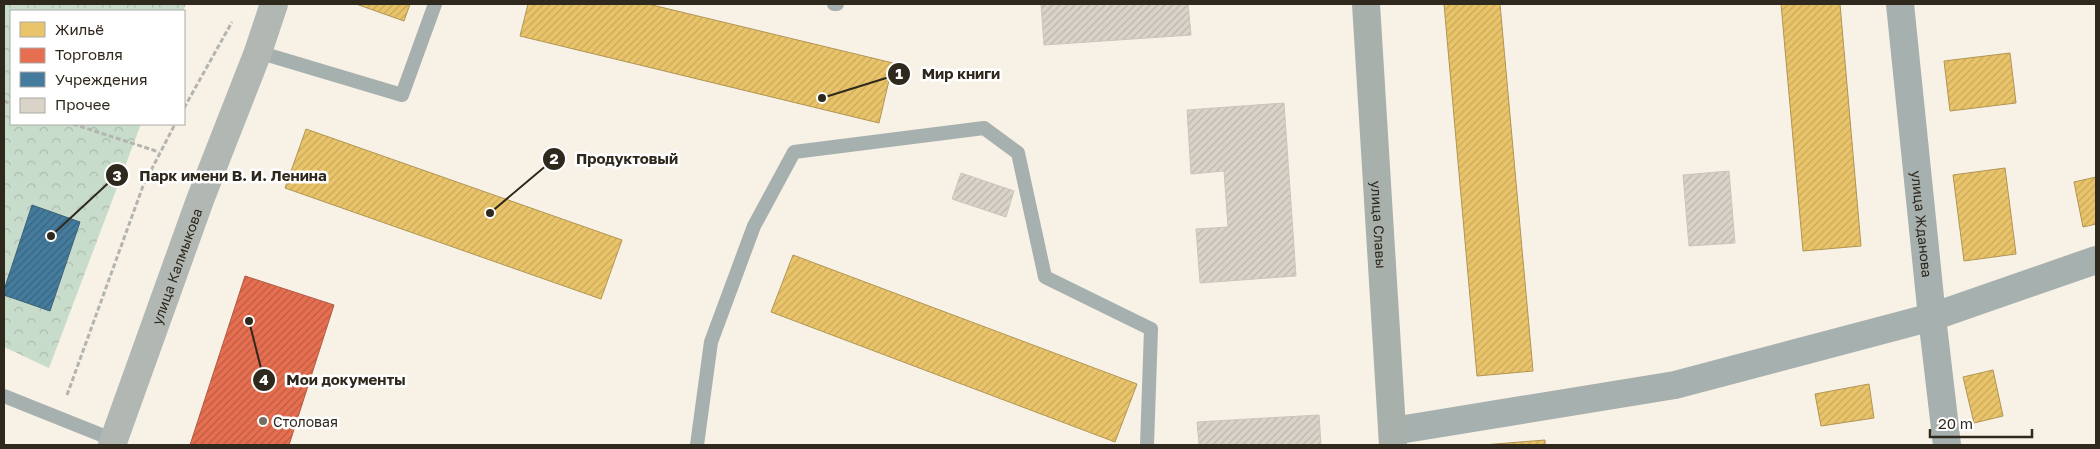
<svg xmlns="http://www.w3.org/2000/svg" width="2100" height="449" font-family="'Golos Text',sans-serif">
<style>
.park{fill:url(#park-crowns)}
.homes{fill:url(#homes-hatch);stroke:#b19553}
.shops{fill:url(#shops-hatch);stroke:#b05a41}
.public{fill:url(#public-hatch);stroke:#3e6276}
.building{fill:url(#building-hatch);stroke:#ccc5bb}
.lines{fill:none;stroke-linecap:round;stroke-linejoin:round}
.path{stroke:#b2b5b0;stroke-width:3;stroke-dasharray:5 2.5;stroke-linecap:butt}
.lane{stroke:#a6b0ae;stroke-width:14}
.street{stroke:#a6b0ae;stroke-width:28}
.secondary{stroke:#b1b8b3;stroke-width:28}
.primary{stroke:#a8b0ac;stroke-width:28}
.poi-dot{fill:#756e63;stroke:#fff;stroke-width:2}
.labels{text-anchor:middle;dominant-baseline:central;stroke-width:5;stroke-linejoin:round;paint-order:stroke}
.street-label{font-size:14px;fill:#2f281c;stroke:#fff}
.poi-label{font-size:14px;fill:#2f281c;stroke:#fff;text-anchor:start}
.leader{fill:none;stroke:#2f281c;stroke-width:2}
.callout-dot{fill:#2f281c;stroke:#fff;stroke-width:2}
.mark-label{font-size:15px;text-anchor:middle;font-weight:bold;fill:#fff}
.callout-label{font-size:15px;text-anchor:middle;font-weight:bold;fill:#2f281c;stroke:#fff;stroke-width:5;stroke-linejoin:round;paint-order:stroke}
</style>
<defs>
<pattern id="park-crowns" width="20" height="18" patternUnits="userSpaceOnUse" patternTransform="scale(1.25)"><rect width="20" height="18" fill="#c8dccb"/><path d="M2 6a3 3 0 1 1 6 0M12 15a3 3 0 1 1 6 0" fill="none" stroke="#acbdae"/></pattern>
<pattern id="homes-hatch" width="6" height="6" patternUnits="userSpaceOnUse" patternTransform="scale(1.25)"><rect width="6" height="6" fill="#e9c46a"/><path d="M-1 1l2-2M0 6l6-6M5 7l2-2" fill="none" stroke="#c8a85b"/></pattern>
<pattern id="shops-hatch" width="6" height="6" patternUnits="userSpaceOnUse" patternTransform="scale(1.25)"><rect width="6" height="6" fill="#e76f51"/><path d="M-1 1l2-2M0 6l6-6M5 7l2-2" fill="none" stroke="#bc5b42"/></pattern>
<pattern id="public-hatch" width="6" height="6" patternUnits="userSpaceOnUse" patternTransform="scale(1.25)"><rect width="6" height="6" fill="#457b9d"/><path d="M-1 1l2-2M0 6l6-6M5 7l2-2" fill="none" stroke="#3a657f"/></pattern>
<pattern id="building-hatch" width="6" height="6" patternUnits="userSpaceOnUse" patternTransform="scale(1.25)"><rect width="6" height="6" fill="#d9d3c8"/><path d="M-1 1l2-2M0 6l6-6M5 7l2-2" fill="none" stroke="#bbb5ab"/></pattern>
</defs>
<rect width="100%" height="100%" fill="#f7f1e6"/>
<polygon class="park" points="4,4 186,4 183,11 11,11 11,124 141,124 49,368 4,347"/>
<g class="homes">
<polygon points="356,4 410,4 404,21"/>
<polygon points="528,4 648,4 893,63 879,123 520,36"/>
<polygon points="1444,4 1500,4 1533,371 1477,376"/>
<polygon points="1781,4 1840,4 1861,246 1803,251"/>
<polygon points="2010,53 2016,103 1950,111 1944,61"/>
<polygon points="306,129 622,240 601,299 285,188"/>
<polygon points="2005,168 2016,254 1964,261 1953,175"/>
<polygon points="2096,177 2096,224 2083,227 2074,182"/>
<polygon points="793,255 1137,384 1115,442 771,312"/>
<polygon points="1993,370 2003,416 1974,423 1963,377"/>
<polygon points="1869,384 1874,418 1821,426 1815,394"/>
<polygon points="1545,440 1545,445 1483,445"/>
</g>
<polygon class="shops" points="245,276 334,305 289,445 190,445"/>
<polygon class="public" points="32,205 80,222 50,311 4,295 4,290"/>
<g class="building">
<polygon points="1041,4 1188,4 1191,35 1044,45"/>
<polygon points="1284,103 1296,276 1200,283 1196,229 1228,227 1224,171 1191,174 1187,110"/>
<polygon points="1729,171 1735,243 1689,246 1683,175"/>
<polygon points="961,173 1014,191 1006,217 952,199"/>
<polygon points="1319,415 1321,445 1199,445 1197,422"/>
</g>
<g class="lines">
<g class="path">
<polyline points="4,101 11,104"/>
<polyline points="184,108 232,22"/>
<polyline points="73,124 159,152"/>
<polyline points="67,395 143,186 175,124"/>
</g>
<g class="lane">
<polyline points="834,4 837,4"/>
<polyline points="258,52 402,95 435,4"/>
<polyline points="4,396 114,440"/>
<polyline points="697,445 711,342 754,226 794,152 984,128 1018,153 1045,277 1151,329 1147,445"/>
</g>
<g class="street">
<path id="s1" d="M1900,4L1932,317L1947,445"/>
<polyline points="1393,431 1675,385 1932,317 2096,260"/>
</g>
<path class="secondary" id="s2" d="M112,445L200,200L258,52L274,4"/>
<path class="primary" id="s3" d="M1366,4L1393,445"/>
</g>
<circle class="poi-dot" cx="263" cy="421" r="5"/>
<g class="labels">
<g class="street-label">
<text stroke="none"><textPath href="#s3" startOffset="221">улица Славы</textPath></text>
<text stroke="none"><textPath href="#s1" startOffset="221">улица Жданова</textPath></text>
<text stroke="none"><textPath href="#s2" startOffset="190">улица Калмыкова</textPath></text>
</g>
<g class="poi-label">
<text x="273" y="421">Столовая</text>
</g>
</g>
<path class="leader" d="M822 98L899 74M490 213L554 159M51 236L117 175M249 321L264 380"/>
<g class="callout-dot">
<circle cx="822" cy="98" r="5"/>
<circle cx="490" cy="213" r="5"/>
<circle cx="51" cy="236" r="5"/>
<circle cx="249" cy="321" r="5"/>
<circle cx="899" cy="74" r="12"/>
<circle cx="554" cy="159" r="12"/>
<circle cx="117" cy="175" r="12"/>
<circle cx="264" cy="380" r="12"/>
</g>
<g class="mark-label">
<text x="899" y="79">1</text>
<text x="554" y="164">2</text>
<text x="117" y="181">3</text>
<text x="264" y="385">4</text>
</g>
<g class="callout-label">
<text x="961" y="79">Мир книги</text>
<text x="627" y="164">Продуктовый</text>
<text x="233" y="181">Парк имени В. И. Ленина</text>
<text x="346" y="385">Мои документы</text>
</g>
<rect width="2100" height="449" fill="none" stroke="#2f281c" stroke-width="10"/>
<rect x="10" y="10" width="175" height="115" fill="#ffffff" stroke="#aca9a4"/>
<rect x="20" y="22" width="25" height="15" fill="#e9c46a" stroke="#aca9a4"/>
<text x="55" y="35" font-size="15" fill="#2f281c">Жильё</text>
<rect x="20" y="48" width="25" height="15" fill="#e76f51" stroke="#aca9a4"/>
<text x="55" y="60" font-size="15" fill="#2f281c">Торговля</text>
<rect x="20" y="72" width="25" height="15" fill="#457b9d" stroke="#aca9a4"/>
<text x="55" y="85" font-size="15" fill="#2f281c">Учреждения</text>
<rect x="20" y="98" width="25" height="15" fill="#d9d3c8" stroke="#aca9a4"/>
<text x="55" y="110" font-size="15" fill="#2f281c">Прочее</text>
<path d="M1930 429v8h102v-8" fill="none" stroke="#2f281c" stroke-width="2.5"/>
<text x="1938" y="429" font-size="15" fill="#2f281c" stroke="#ffffff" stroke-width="4" paint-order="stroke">20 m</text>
</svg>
